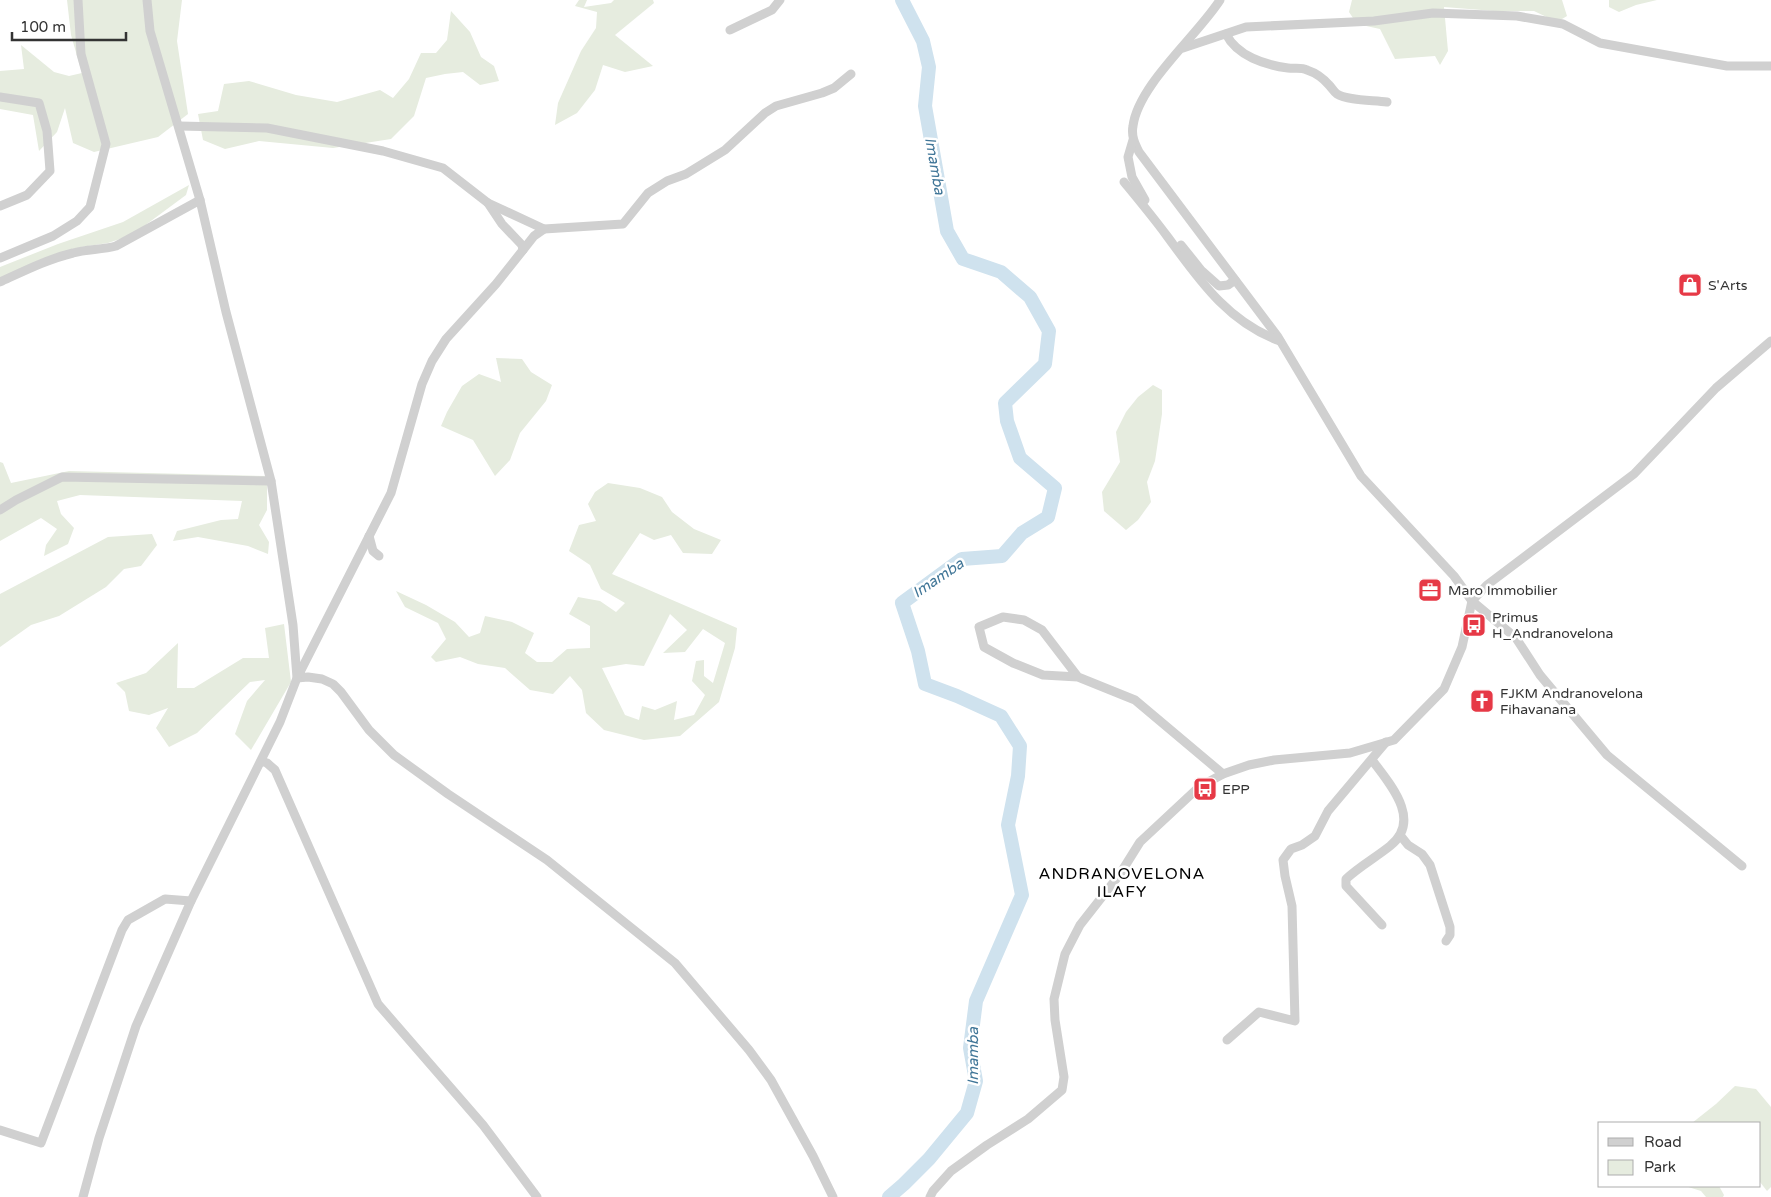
<svg xmlns="http://www.w3.org/2000/svg" width="1771" height="1197" font-family="'Varela Round',sans-serif">
<style>
.green{fill:#e6ecdf;fill-rule:evenodd}
.lines{fill:none;stroke-linecap:round;stroke-linejoin:round}
.river{stroke:#cfe2ee;stroke-width:14}
.minor{stroke:#d0d0d0;stroke-width:9}
.labels{text-anchor:middle;dominant-baseline:central;stroke-width:5;stroke-linejoin:round;paint-order:stroke}
.poi-label{font-size:14px;fill:#333;stroke:#fff;text-anchor:start}
.water-label{font-size:15px;font-style:italic;fill:#3f7597;stroke:#fff}
.quarter-label{font-size:16px;letter-spacing:1px;fill:#000;stroke:#fff}
</style>
<rect width="100%" height="100%" fill="#fff"/>
<g class="green">
<polygon points="67,0 182,0 177,41 188,114 158,137 94,152 73,143 65,108 57,132 39,151 33,115 0,109 0,71 24,69 21,45 54,72 69,76 82,73 71,35"/>
<polygon points="579,0 587,0 584,7 611,3 614,0 653,0 654,3 615,35 653,66 625,72 603,65 595,90 577,113 555,125 558,103 581,51 596,28 597,12 575,6"/>
<polygon points="1352,0 1562,0 1567,16 1557,22 1534,11 1494,11 1444,7 1448,51 1440,65 1435,56 1395,59 1380,29 1357,24 1349,12"/>
<polygon points="1609,0 1657,0 1636,5 1619,12 1609,7"/>
<polygon points="451,11 470,32 481,57 494,66 499,81 480,85 463,72 445,74 426,78 414,116 391,139 333,148 259,141 225,149 203,140 198,114 218,111 224,84 249,81 296,95 337,102 380,90 393,98 409,79 421,53 436,53 447,40"/>
<polygon points="189,185 186,195 132,235 108,243 81,247 0,278 0,267 58,244 123,222"/>
<polygon points="496,358 522,359 531,372 552,385 546,401 520,433 510,460 495,476 473,440 441,426 447,412 462,386 479,374 501,382"/>
<polygon points="1153,385 1162,390 1162,414 1155,461 1147,482 1151,502 1138,520 1126,530 1104,511 1102,492 1120,462 1116,432 1126,412 1138,397"/>
<polygon points="0,462 3,463 11,483 69,471 267,476 267,510 259,525 269,542 268,554 248,546 198,537 173,541 177,531 221,520 238,519 242,501 80,495 57,501 61,514 74,528 68,544 44,556 46,545 57,529 41,518 0,541"/>
<path d="M608,483L640,488L662,497L672,512L694,529L721,540L712,554L683,553L671,535L654,540L640,533L612,574L737,628L735,648L719,702L680,736L644,740L604,730L586,713L582,690L570,676L553,694L530,690L505,668L478,664L460,657L436,662L431,657L446,639L438,623L405,607L396,591L426,605L455,622L469,637L480,633L485,616L512,622L534,633L525,653L537,662H552L567,649L590,648V626L569,614L578,597L600,601L616,612L625,603L601,589L590,565L569,551L579,525L596,521L588,504L595,492ZM670,614L687,630L663,653L685,652L703,629L725,643L713,683L704,676V660L696,661L692,681L705,695L694,715L674,720L677,701L655,710L642,706L639,720L625,715L602,668L626,664L644,666Z"/>
<polygon points="152,534 157,545 141,566 124,569 106,587 59,616 31,625 0,647 0,594 108,537"/>
<polygon points="284,624 291,682 251,750 235,734 247,701 265,680 250,682 197,733 169,747 156,728 168,708 149,715 129,711 125,692 116,683 146,673 178,643 177,688 194,688 243,658 269,658 265,628"/>
<polygon points="1735,1086 1756,1089 1771,1107 1771,1187 1767,1191 1760,1182 1760,1123 1692,1123 1716,1104"/>
<polygon points="1685,1186 1719,1186 1724,1195 1723,1197 1706,1197 1701,1191"/>
</g>
<g class="lines">
<polyline class="river" points="889,1197 904,1184 929,1159 967,1113 976,1081 970,1048 976,1001 1022,895 1008,825 1018,776 1020,746 1001,716 957,696 925,684 918,651 902,603 962,559 1002,556 1022,533 1048,517 1055,488 1020,458 1007,421 1005,403 1045,364 1049,331 1030,297 1001,272 963,259 947,231 925,106 929,67 923,41 902,0"/>
<g class="minor">
<path d="M1220,0C1197,36 1138,85 1133,126C1131,136 1135,144 1139,152L1278,337L1361,476L1454,576L1472,601L1516,638L1540,675L1607,755L1742,866"/>
<polyline points="730,30 772,10 780,0"/>
<path d="M1226,34C1237,56 1265,65 1288,68C1295,69 1301,67 1307,70C1316,73 1323,78 1329,85C1332,88 1334,92 1337,94C1348,101 1374,100 1387,102"/>
<polyline points="1183,48 1246,27 1374,21 1433,13 1517,16 1563,24 1600,43 1727,66 1771,66"/>
<polyline points="0,97 39,103 47,131 50,171 27,195 0,206"/>
<polyline points="179,126 267,128 383,151 443,168 488,203 544,229 623,224 648,193 667,181 686,174 725,150 765,113 776,106 822,93 834,88 851,74"/>
<polyline points="1133,140 1128,157 1132,177 1145,200"/>
<path d="M1124,182C1138,199 1153,217 1167,236C1198,278 1227,322 1280,341"/>
<polyline points="488,203 502,224 522,245 523,250 496,284 446,339 432,361 422,384 391,493 297,678 308,677 322,679 333,684 341,692 369,730 394,755 448,794 547,860 675,963 749,1050 771,1080 813,1156 833,1197"/>
<polyline points="1181,245 1201,270 1219,286 1228,285 1235,280"/>
<polyline points="523,250 534,236 544,229"/>
<polyline points="0,258 53,236 77,221 90,207 106,144 81,54 78,0"/>
<path d="M0,282C24,271 48,259 73,253C87,249 102,250 116,246L200,200"/>
<polyline points="0,510 16,500 62,477 271,481"/>
<polyline points="369,536 373,551 379,556"/>
<polyline points="1078,677 1043,675 1013,663 984,647 979,627 1003,617 1024,620 1042,630 1078,677 1135,700 1223,774"/>
<path d="M1372,760C1389,783 1423,820 1390,846C1375,858 1360,866 1346,879V886L1382,925"/>
<polyline points="261,761 267,763 275,770 378,1004 483,1125 537,1197"/>
<polyline points="1400,835 1408,845 1422,854 1430,865 1450,927 1450,935 1446,941"/>
<polyline points="1227,1040 1259,1012 1295,1021 1292,906 1285,876 1283,860 1291,849 1302,845 1315,836 1328,811 1386,742"/>
<polyline points="0,1130 41,1143 122,930 128,920 165,899 191,901"/>
<polyline points="83,1197 99,1138 136,1026 191,901 280,722 297,678 293,625 271,481 226,312 200,200 150,31 147,0"/>
<polyline points="930,1197 933,1191 951,1171 987,1145 1028,1119 1062,1090 1064,1077 1055,1020 1054,999 1065,954 1080,925 1120,874 1140,842 1199,787 1223,774 1249,765 1274,760 1350,753 1394,740 1444,689 1462,647 1472,601 1487,585 1634,474 1716,388 1771,341"/>
</g>
</g>
<defs>
<g id="shop-square" transform="scale(1.25)"><rect x="-9" y="-9" width="18" height="18" rx="4" fill="#e63946" stroke="#fff"/><path d="M-5-2.5h2.3a2.7 3.5 0 0 1 5.4 0H5L5.5 6h-11ZM-1.5-2.5h3a1.5 2.3 0 0 0-3 0Z" fill="#fff"/></g>
<g id="office-square" transform="scale(1.25)"><rect x="-9" y="-9" width="18" height="18" rx="4" fill="#e63946" stroke="#fff"/><path d="M-6-3h4V-5.5h4V-3h4V5H-6ZM-1-4.5V-3h2v-1.5ZM-6 0V1H6V0Z" fill="#fff"/></g>
<g id="bus-square" transform="scale(1.25)"><rect x="-9" y="-9" width="18" height="18" rx="4" fill="#e63946" stroke="#fff"/><path d="M-5-6H5V4H4V6H2V4H-2V6H-4V4H-5ZM-3.5-4V0h7V-4ZM-3.5 1.2v1.5H-2V1.2ZM2 1.2v1.5H3.5V1.2Z" fill="#fff"/></g>
<g id="church-square" transform="scale(1.25)"><rect x="-9" y="-9" width="18" height="18" rx="4" fill="#e63946" stroke="#fff"/><path d="M-1.2-6h2.4v3.5h3.3v2.4h-3.3V6h-2.4V-.1h-3.3v-2.4h3.3Z" fill="#fff"/></g>
</defs>
<g fill-rule="evenodd">
<use href="#shop-square" x="1690" y="285"/>
<use href="#office-square" x="1430" y="590"/>
<use href="#bus-square" x="1474" y="625"/>
<use href="#church-square" x="1482" y="701"/>
<use href="#bus-square" x="1205" y="789"/>
</g>
<g class="labels">
<g class="poi-label">
<text x="1708" y="285">S'Arts</text>
<text x="1448" y="590">Maro Immobilier</text>
<text x="1492" y="617">Primus<tspan x="1492" dy="16">H_Andranovelona</tspan></text>
<text x="1500" y="693">FJKM Andranovelona<tspan x="1500" dy="16">Fihavanana</tspan></text>
<text x="1222" y="789">EPP</text>
</g>
<g class="water-label">
<text transform="translate(935 166) rotate(80)">Imamba</text>
<text transform="translate(938 578) rotate(-34)">Imamba</text>
<text transform="translate(973 1056) rotate(-90)">Imamba</text>
</g>
<g class="quarter-label">
<text x="1122" y="874">ANDRANOVELONA<tspan x="1122" dy="18">ILAFY</tspan></text>
</g>
</g>
<rect x="1598" y="1122" width="162" height="65" fill="#ffffff" stroke="#adadad"/>
<rect x="1608" y="1138" width="25" height="8" fill="#d0d0d0" stroke="#adadad"/>
<text x="1644" y="1147" font-size="15" fill="#333333">Road</text>
<rect x="1608" y="1160" width="25" height="15" fill="#e6ecdf" stroke="#adadad"/>
<text x="1644" y="1172" font-size="15" fill="#333333">Park</text>
<path d="M12 32v8h114v-8" fill="none" stroke="#333333" stroke-width="2.5"/>
<text x="20" y="32" font-size="15" fill="#333333" stroke="#ffffff" stroke-width="4" paint-order="stroke">100 m</text>
</svg>
